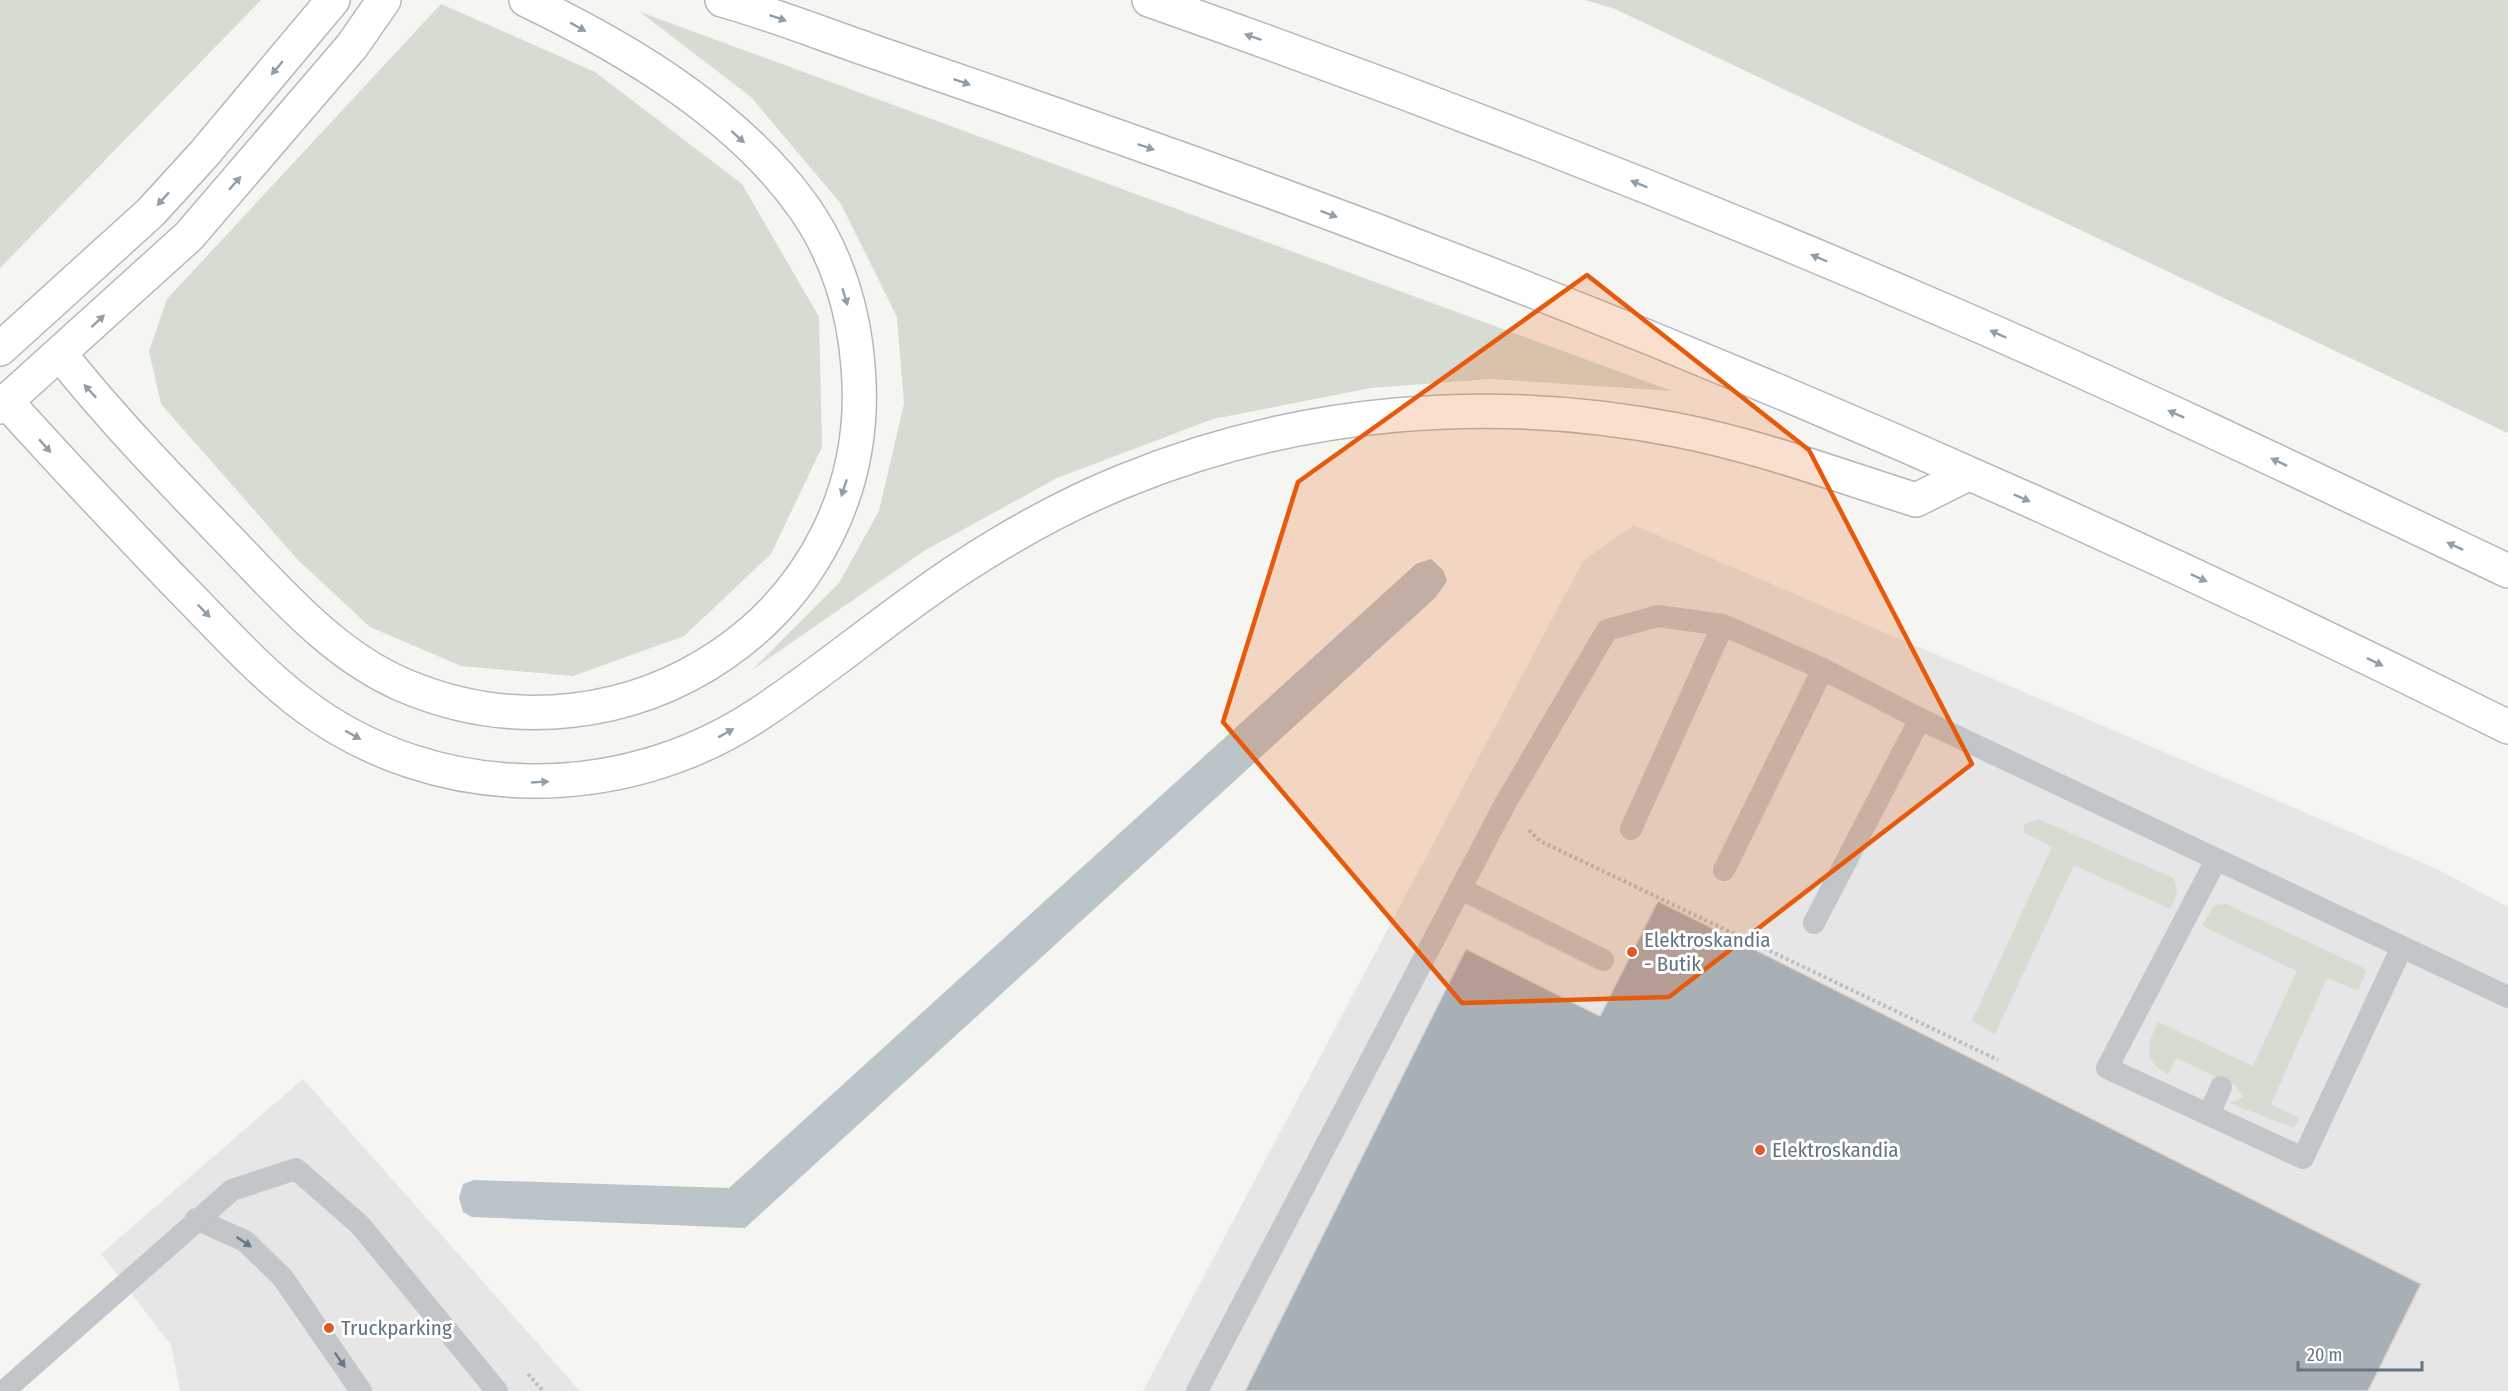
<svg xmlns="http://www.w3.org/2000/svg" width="2508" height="1391" font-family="'Fira Sans Condensed',sans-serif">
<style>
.built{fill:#e5e6e5}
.green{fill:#d6dcd2}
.water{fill:#bac4c9}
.building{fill:#a8b0b6;stroke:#d6d6d4;stroke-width:1.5}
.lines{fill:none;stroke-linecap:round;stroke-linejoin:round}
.secondary-casing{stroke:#b4b9be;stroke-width:36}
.highway-casing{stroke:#b5b8bb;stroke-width:36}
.path{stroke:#bcbec0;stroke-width:4;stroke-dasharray:3 3;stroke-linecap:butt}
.lane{stroke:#c2c6c9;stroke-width:22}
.secondary{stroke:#fff;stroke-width:33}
.highway{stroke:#fff;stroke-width:33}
.oneway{fill:#929ea8}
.oneway2{fill:#697886}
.marked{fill:#e8590c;fill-opacity:0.2;stroke:#e8590c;stroke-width:4.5;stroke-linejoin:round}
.poi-dot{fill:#e15725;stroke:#fff;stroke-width:2}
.labels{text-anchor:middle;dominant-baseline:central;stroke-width:6;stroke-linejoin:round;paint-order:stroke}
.poi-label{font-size:21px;fill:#647482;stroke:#fff;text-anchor:start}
</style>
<rect width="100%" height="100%" fill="#f5f5f1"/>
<g class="built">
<polygon points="1634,525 2439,870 2508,907 2508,1391 1143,1391 1583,561"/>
<polygon points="303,1079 580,1391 180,1391 171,1345 101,1254"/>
</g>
<g class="green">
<polygon points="0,0 261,0 0,268"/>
<polygon points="1585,0 2508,0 2508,433 1615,9"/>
<polygon points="441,4 595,72 742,184 819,317 822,447 771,554 684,636 573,676 461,666 370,627 298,560 161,404 149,351 167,299"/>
<polygon points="640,12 1672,391 1491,379 1371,388 1213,419 1057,478 924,551 752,670 839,583 879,511 904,404 897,317 841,204 751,97"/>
<polygon points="2038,819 2174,878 2177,894 2170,909 2074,865 1995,1034 1972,1021 2052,847 2023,832 2025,824"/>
<path d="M2226,904L2362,967L2366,972L2358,991L2327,978L2271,1104L2299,1118L2294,1128L2229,1103L2244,1098L2236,1086L2176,1058L2168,1075C2164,1071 2159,1069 2156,1066C2142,1052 2152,1036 2158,1022L2253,1066L2297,971L2202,926L2214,905Z"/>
</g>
<polygon class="water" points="1431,559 1443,570 1447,581 1436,597 745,1228 472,1217 463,1212 459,1198 463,1184 474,1180 729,1188 1416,564"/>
<polygon class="building" points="1658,901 2421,1284 2368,1391 1245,1391 1466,949 1600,1016"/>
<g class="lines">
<g class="secondary-casing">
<g id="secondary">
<polyline points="0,349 151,212 203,155 333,0"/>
<polyline points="0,407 189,236 352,46 384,0"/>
</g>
</g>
<g class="highway-casing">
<g id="highway">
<path d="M722,0C772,14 820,33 869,50C954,79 1040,109 1125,139C1598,305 2060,503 2508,727"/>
<path d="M1149,0C1420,95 1687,199 1950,313C2138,394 2323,483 2508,571"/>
<path d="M61,355C111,418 168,477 224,535C278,590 331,654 403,685C627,781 880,613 858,366C854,311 837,255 805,209C739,115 628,49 526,0"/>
<path d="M7,402C62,464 120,524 177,584C218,625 256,669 302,704C435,805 622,805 759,714C829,668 892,613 961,568C1013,534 1067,504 1124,481C1299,409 1492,394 1677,430C1759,446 1837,475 1916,500L1968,474"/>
</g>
</g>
<g class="path">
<polyline points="1529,830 1540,841 1998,1060"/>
<polyline points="528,1374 543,1391"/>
</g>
<g class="lane">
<polyline points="1631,829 1723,625"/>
<polyline points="2216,860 2107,1068 2303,1158 2402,947"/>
<polyline points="1724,870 1823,669"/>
<polyline points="1461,889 1603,960"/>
<polyline points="1814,923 1920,719"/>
<polyline points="2209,1115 2221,1087"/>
<polyline points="196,1219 245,1241 283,1278 361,1391"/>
<polyline points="4,1391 232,1190 296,1169 360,1225 497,1391"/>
<polyline points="1197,1391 1505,804 1607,630 1658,616 1723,625 1823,669 1920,719 2508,997"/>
</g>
<use href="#secondary" class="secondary"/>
<use href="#highway" class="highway"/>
</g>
<defs><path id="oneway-solid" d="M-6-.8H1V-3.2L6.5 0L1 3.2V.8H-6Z" transform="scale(1.5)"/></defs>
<g class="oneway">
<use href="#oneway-solid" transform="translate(778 18) rotate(19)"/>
<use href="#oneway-solid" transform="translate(578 27) rotate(29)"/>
<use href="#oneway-solid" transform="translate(1253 37) rotate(-161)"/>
<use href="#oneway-solid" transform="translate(277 68) rotate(130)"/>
<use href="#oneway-solid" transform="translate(962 82) rotate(19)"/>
<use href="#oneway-solid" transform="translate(738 137) rotate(42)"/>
<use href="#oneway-solid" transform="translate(1146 147) rotate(19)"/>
<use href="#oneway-solid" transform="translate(235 183) rotate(-49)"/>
<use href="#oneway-solid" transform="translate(1639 184) rotate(-158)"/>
<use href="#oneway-solid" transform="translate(163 199) rotate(132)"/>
<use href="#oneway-solid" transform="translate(1329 214) rotate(21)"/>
<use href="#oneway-solid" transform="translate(1819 258) rotate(-157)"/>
<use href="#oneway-solid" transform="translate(845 297) rotate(73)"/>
<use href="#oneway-solid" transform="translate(98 321) rotate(-43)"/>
<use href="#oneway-solid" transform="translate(1998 334) rotate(-156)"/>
<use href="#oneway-solid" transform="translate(90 391) rotate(-133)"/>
<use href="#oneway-solid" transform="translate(2176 414) rotate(-156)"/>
<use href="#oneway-solid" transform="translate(45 446) rotate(49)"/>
<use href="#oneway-solid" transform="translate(2279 462) rotate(-155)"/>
<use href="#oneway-solid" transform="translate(844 488) rotate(108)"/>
<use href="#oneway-solid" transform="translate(2022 498) rotate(24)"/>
<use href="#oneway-solid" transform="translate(2455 546) rotate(-155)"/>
<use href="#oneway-solid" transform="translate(2199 578) rotate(25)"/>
<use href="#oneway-solid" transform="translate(204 611) rotate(46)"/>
<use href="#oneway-solid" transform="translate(2375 662) rotate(26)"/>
<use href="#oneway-solid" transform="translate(726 733) rotate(-29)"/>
<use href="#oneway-solid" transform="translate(353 735) rotate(29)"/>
<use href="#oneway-solid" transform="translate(540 782) rotate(-3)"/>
</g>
<g class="oneway2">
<use href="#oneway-solid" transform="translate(244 1242) rotate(34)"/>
<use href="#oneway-solid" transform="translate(340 1360) rotate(55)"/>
</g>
<path class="marked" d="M1587,275L1809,450L1972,764L1669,997L1462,1003L1223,722L1298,482Z"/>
<g class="poi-dot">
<circle cx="1632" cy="952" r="6"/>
<circle cx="1760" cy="1150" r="6"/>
<circle cx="329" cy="1328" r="6"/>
</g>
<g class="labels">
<g class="poi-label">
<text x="1644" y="940">Elektroskandia<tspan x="1644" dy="24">- Butik</tspan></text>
<text x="1772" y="1150">Elektroskandia</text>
<text x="341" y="1328">Truckparking</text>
</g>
</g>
<path d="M2298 1361v9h124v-9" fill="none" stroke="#647482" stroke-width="3"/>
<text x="2307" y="1361" font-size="18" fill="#647482" stroke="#ffffff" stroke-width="4.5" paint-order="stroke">20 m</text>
</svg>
